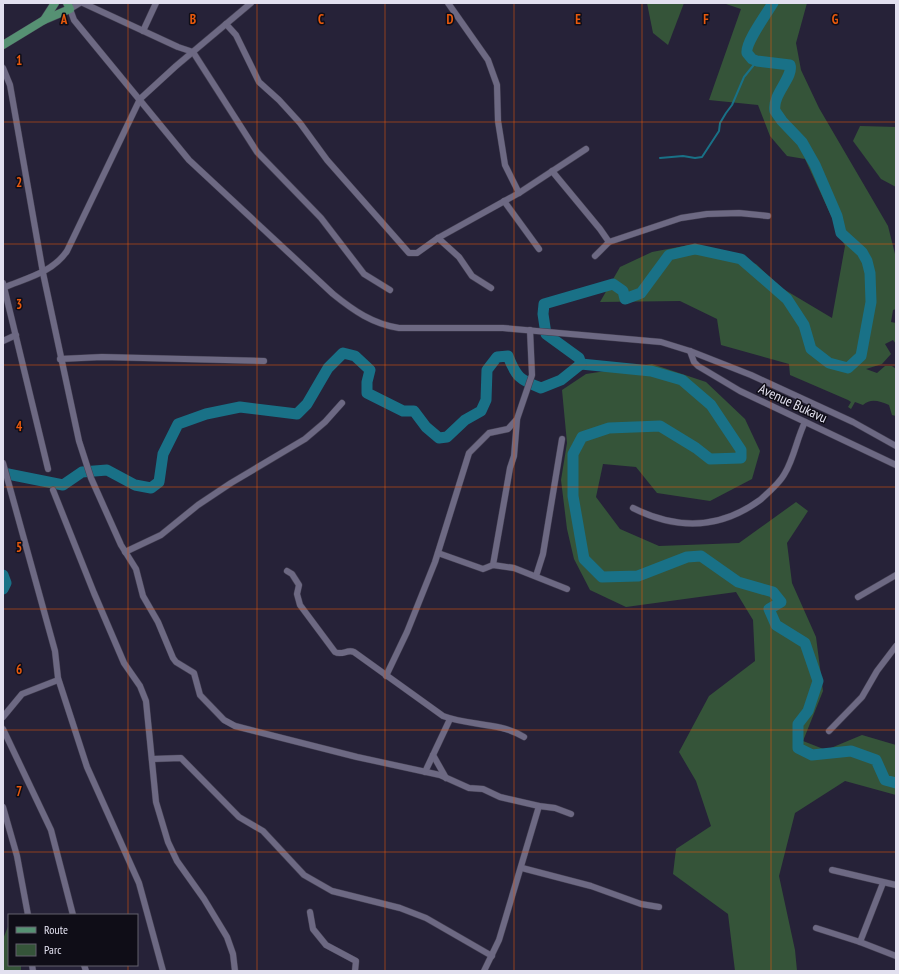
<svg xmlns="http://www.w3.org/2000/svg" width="899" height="974" font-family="'PT Sans Narrow',sans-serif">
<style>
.green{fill:#355439}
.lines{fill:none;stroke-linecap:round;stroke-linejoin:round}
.stream{stroke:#197187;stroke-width:2}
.river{stroke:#197187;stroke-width:11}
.minor-casing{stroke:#423e50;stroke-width:7}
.major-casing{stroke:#423e50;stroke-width:9}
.minor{stroke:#6d6983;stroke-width:6}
.major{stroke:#569173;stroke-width:8}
.grid{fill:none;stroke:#e8590c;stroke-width:1;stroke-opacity:0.55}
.labels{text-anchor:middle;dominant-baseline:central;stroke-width:3;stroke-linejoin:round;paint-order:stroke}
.street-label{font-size:14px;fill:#e2e0ef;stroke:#0f0d17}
.grid-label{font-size:13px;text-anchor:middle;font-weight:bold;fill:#e8590c;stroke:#0f0d17;stroke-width:3;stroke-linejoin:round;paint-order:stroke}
</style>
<rect width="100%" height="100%" fill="#262238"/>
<g class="green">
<polygon points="647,3 684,3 668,45 653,33"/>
<path d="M723,3H807L796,43L801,70L819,108L888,226L896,258V309L893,310L891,322L896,323V344L893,340L885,344L891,354L882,364L866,369L877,373L885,366H892L896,369V416L892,415L889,405C879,401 871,398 863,405L855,402L851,409L848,407L851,402L848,400L790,375L789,364L721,345L717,319L680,301L600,302L620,267L652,252L689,245L756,264L780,287L832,318L845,246L805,159L787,156L770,136L758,105L709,100L741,9Z"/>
<polygon points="860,126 896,127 896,187 881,179 853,141"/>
<polygon points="652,364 706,382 745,419 760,451 752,479 710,501 657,493 636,467 603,464 596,497 620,529 659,546 739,543 796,502 808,511 787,543 792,583 816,637 823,691 803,741 826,750 862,735 896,745 896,795 845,781 795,813 779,876 795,950 797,971 735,971 728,914 673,874 676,849 711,826 696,781 679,752 709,696 755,661 753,620 736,592 626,607 590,590 574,559 567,529 561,480 567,443 562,390 586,374"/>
<polygon points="9,924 9,965 21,965 21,971 3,971 3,939"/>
</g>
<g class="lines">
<polyline class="stream" points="660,158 683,156 695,158 702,157 719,131 720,123 726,113 732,105 744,77 757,61"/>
<g class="river">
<polyline points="581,364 651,371 682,380 711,405 741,450 741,458 710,459 696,448 660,426 609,428 582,437 573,454 573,496 584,559 602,577 638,576 687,557 701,556 738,582 773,592 781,602 769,609 776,625 805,643 818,681 808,711 798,724 798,748 812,755 851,751 876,760 885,780 896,783"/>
<path d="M3,473L63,485L82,472L107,470L135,485L151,488L159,482L163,454L178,424L206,414L240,407L297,414L307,404L328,368L343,353L355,356L370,370L367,382V393L403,411H414L426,427L439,438L447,437L465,420L481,411L486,400L487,370L497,357L508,356C516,377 520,380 541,388L561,380L581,364L579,358L546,334L543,314L544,304L613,284L623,291L625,299L641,293L669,255L695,249L741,259L787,299L804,325L811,349L829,363L848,368L861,356L871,302L870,273L867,261L862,252L841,233L837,216L815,165L802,142L782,121L775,111C772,94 794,77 790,65L757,61L752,59L747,53C745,43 767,13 773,3"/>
<polyline points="3,575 6,583 3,589"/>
</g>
<g class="minor-casing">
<g id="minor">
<path d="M80,3L70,9L74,20L189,160L333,294C354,311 373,324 399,328H503L661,342L690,351L751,375L853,422L896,446"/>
<polyline points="83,3 178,47 193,52 257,152 321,218 364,274 390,290"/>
<polyline points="448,3 488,60 497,85 498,121 505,165 519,193"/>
<polyline points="226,24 236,35 259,82 279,100 300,123 327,160 409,253 417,253 438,238 519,193 586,149"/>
<polyline points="143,31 156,3"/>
<polyline points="3,68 10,85 43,273 79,441 91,478 121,545 136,569 143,596 158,622 173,658 176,662 194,673 200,695 224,720 235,726 357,757 440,775 469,788 483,789 500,797 539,806 555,808 571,814"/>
<polyline points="552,171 600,229 609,242"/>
<polyline points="504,201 539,249"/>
<polyline points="438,238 459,257 472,276 491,288"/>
<polyline points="595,256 609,242 681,218 707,214 739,213 768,216"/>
<polyline points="3,283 48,469"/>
<path d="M3,288C26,278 52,273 67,251L140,99L176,66L251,3"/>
<polyline points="3,341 16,335"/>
<polyline points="690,351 694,362 698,366 740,391 896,465"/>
<polyline points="60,359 102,357 264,361"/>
<polyline points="3,463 55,651 58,678 87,767 139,883 163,971"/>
<polyline points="53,490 94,593 124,663 140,686 146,701 156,802 168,842 177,861 204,899 227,937 233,954 235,971"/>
<path d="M633,508C677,530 719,530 760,500C768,493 780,483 785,473C794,458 797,438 805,422"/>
<polyline points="125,552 161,535 198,505 231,483 305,439 325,422 342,403"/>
<polyline points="438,553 483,569 493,565 514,568 567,589"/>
<polyline points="493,565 510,468 514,456 517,420"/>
<path d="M287,571L292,574L299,585L297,594L300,605L335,652C342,656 347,649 354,652L443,716C469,726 500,722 524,737"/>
<polyline points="536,576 543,554 562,439"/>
<polyline points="858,597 896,575"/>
<polyline points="386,676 407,632 435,562 469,453 489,433 508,429 517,419 532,375 530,330"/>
<polyline points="3,717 22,694 58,680"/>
<polyline points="3,729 51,830 73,915"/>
<polyline points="829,731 862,697 877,671 896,646"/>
<polyline points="433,755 446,778"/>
<polyline points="152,759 181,758 239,817 263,831 304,875 332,891 400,908 426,918 492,956"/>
<polyline points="425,772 450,719"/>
<polyline points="3,807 17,856 28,915"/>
<polyline points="522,868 591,886 641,904 659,907"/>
<polyline points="832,870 896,885"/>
<polyline points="310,912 313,929 326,945 356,961 355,971"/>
<polyline points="816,928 860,942 896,956"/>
<polyline points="860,942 883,883"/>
<polyline points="32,965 33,971"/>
<polyline points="84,965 86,971"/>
<polyline points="484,971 499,940 539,806"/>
</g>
</g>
<g class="major-casing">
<g id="major">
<polyline points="44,20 55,3"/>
<polyline points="3,45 44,20 70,9 67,3"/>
</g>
</g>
<use href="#minor" class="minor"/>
<use href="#major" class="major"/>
</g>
<path class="grid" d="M128,3V915M257,3V971M385,3V971M514,3V971M642,3V971M771,3V971M3,122H896M3,244H896M3,365H896M3,487H896M3,609H896M3,730H896M3,852H896M128,965V971"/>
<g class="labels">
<g class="street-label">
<text transform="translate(793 403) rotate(25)">Avenue Bukavu</text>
</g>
</g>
<g class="grid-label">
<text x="64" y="24">A</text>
<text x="193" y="24">B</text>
<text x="321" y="24">C</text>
<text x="450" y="24">D</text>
<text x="578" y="24">E</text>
<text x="706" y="24">F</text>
<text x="835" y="24">G</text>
<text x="19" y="65">1</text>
<text x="19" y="187">2</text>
<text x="19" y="309">3</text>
<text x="19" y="431">4</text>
<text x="19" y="552">5</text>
<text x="19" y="674">6</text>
<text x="19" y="796">7</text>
</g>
<rect width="899" height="974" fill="none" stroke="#e2e0ef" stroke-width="8"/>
<rect x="8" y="914" width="130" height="52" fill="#0f0d17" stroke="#63616d"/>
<rect x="16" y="927" width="20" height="6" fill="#569173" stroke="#63616d"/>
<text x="44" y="934" font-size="12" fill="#e2e0ef">Route</text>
<rect x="16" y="944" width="20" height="12" fill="#355439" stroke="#63616d"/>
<text x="44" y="954" font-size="12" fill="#e2e0ef">Parc</text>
</svg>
